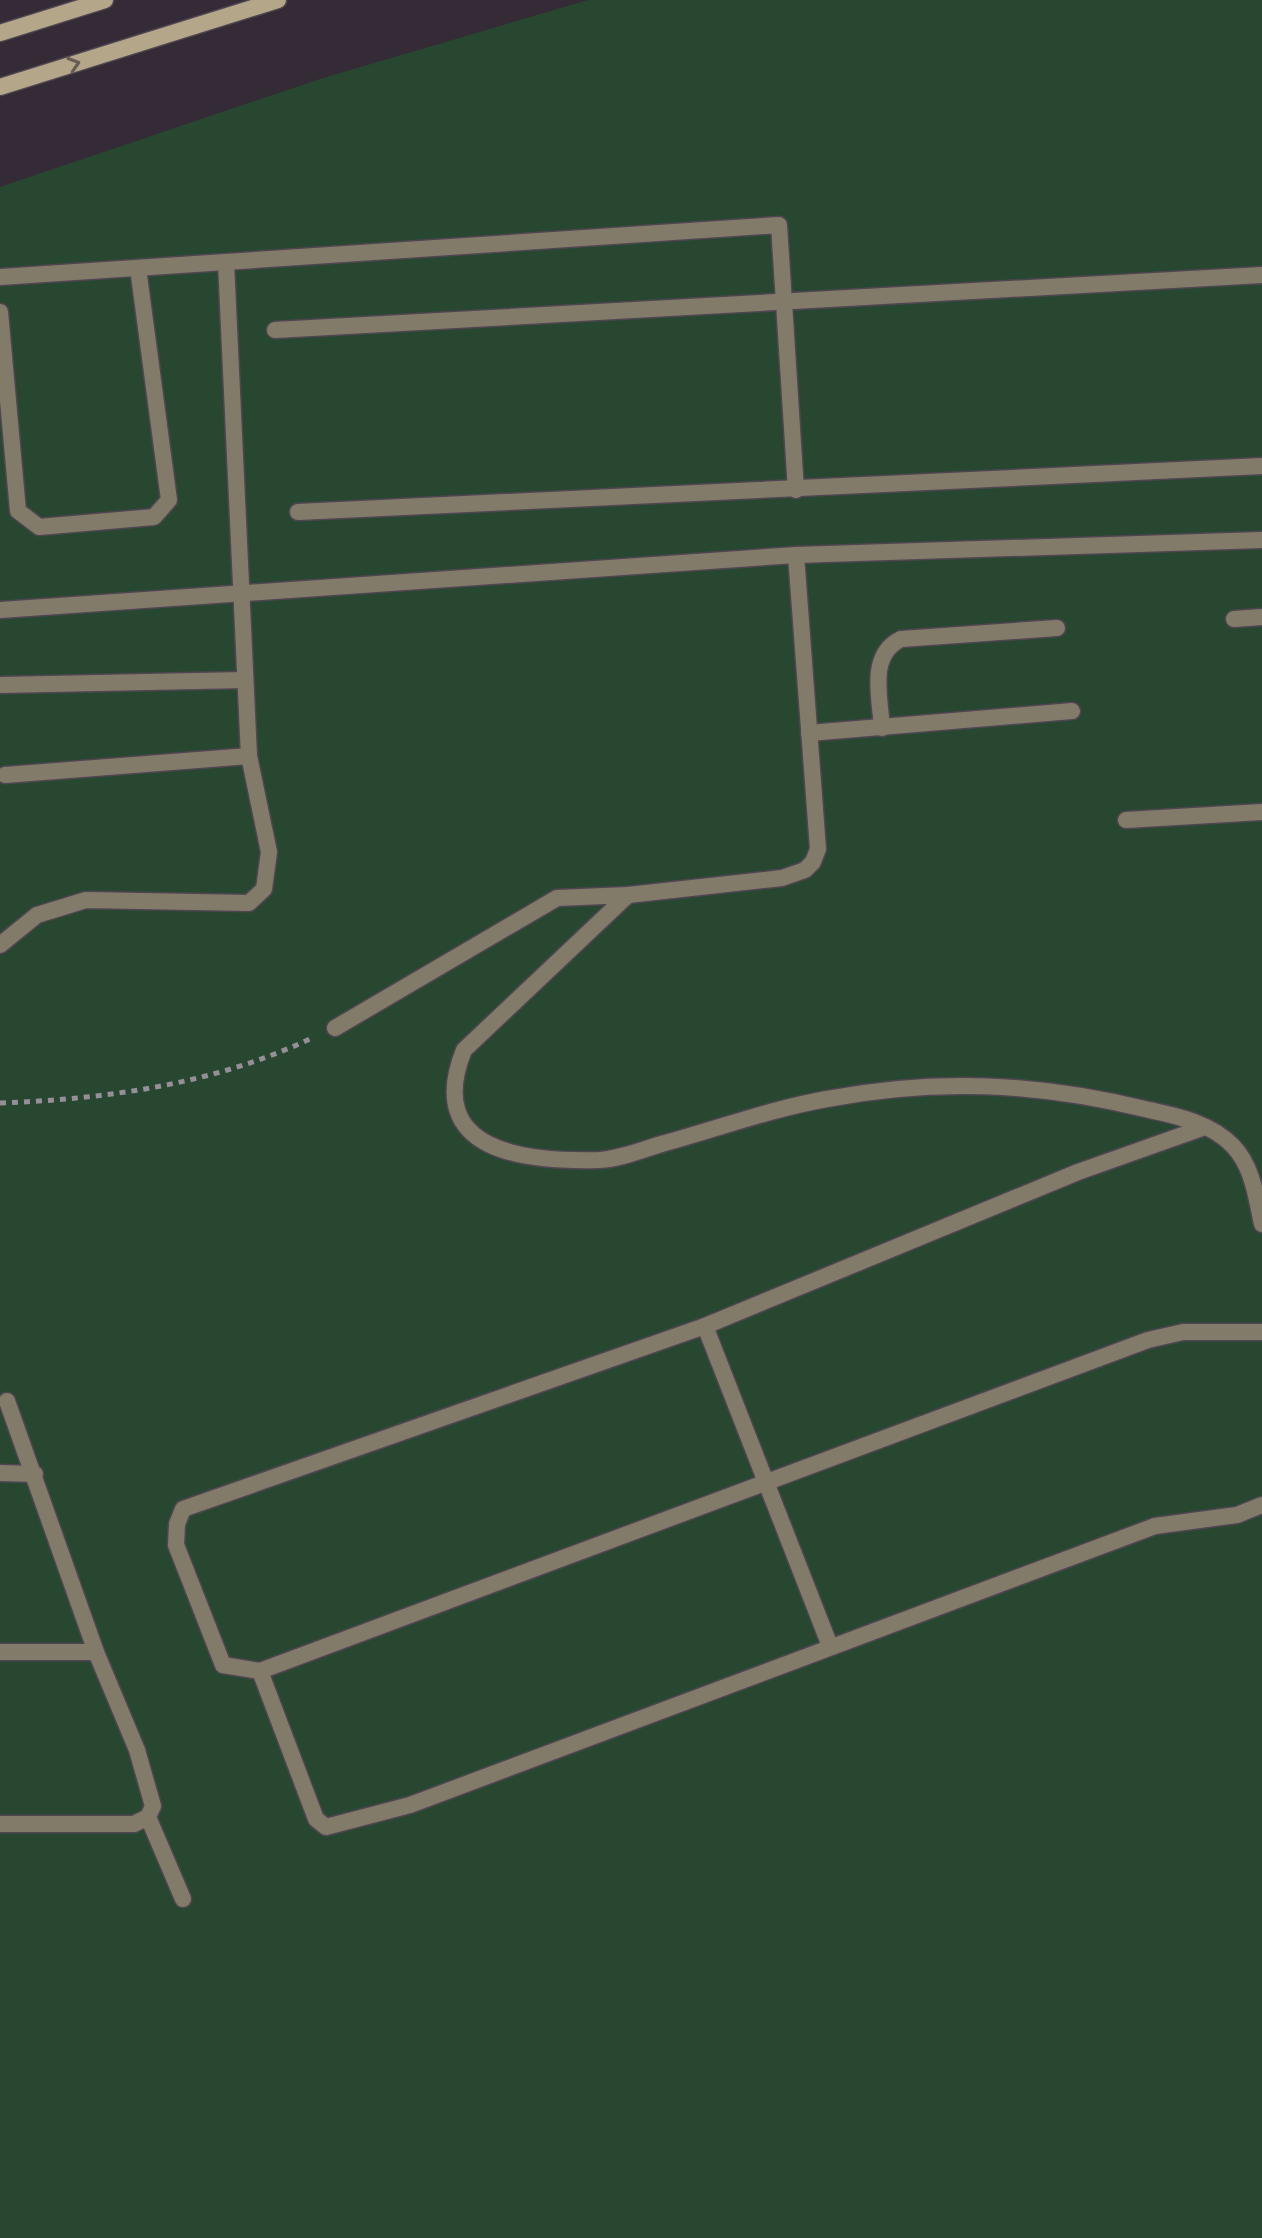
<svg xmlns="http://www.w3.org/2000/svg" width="1262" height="2238" font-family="'Space Grotesk',sans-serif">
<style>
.green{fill:#284730}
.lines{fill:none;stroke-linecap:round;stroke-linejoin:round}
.service-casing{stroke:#4f4651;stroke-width:19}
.minor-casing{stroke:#4f4651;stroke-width:19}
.secondary-casing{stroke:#4f4651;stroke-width:19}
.path{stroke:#968f98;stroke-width:5;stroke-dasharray:6 6;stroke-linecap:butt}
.service{stroke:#837b69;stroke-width:16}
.minor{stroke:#837b69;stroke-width:16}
.secondary{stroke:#b3a689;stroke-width:16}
.oneway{stroke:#685d56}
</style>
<rect width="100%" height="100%" fill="#342b36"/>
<polygon class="green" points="588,0 1262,0 1262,2238 0,2238 0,187 320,79"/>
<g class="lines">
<g class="service-casing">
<g id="service">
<polyline points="275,330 1262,275"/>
<polyline points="298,512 1262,466"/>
<polyline points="1234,619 1262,617"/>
<polyline points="0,685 245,680"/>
<path d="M882,728C880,697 868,655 901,639L1057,628"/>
<polyline points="809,733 1072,711"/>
<polyline points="5,775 249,756"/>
<path d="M628,895L464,1050C423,1152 525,1162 599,1160C619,1159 639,1151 658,1145C714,1130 770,1109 827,1099C937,1078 1037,1083 1145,1109C1176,1116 1210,1122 1233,1146C1253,1167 1256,1197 1262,1224"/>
<polyline points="335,1028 557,898 628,895 782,878 805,870 813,862 818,849 796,555"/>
<polyline points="705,1326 830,1646"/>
<polyline points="1262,1332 1183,1332 1148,1340 260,1671 316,1819 326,1827 410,1805 1155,1526 1237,1515 1262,1505"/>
<polyline points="0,1473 35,1474"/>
<polyline points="0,1652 96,1652"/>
<polyline points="260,1671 223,1665 176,1545 177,1524 183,1509 705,1326 1078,1172 1205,1127"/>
<polyline points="148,1817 183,1899"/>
<polyline points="0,1824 134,1824 148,1817 153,1806 137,1750 96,1652 7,1401"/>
</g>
</g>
<g class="minor-casing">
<g id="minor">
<polyline points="0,277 779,225 796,490"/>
<polyline points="0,312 18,511 39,527 154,517 169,500 138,268"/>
<polyline points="0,610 796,555 1262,540"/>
<polyline points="1126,820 1262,812"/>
<polyline points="0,945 37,915 86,900 249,903 264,889 269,852 249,756 226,263"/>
</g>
</g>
<g class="secondary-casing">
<g id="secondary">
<polyline points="0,33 105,0"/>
<polyline points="0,87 278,0"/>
</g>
</g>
<path class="path" d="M0,1103C107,1099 215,1084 312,1038"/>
<use href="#service" class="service"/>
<use href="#minor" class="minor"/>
<use href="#secondary" class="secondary"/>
</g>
<defs><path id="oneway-chevron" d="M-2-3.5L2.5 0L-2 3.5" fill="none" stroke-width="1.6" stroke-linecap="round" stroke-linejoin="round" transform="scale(2)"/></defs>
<use class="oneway" href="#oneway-chevron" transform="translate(74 64) rotate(-17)"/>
</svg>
